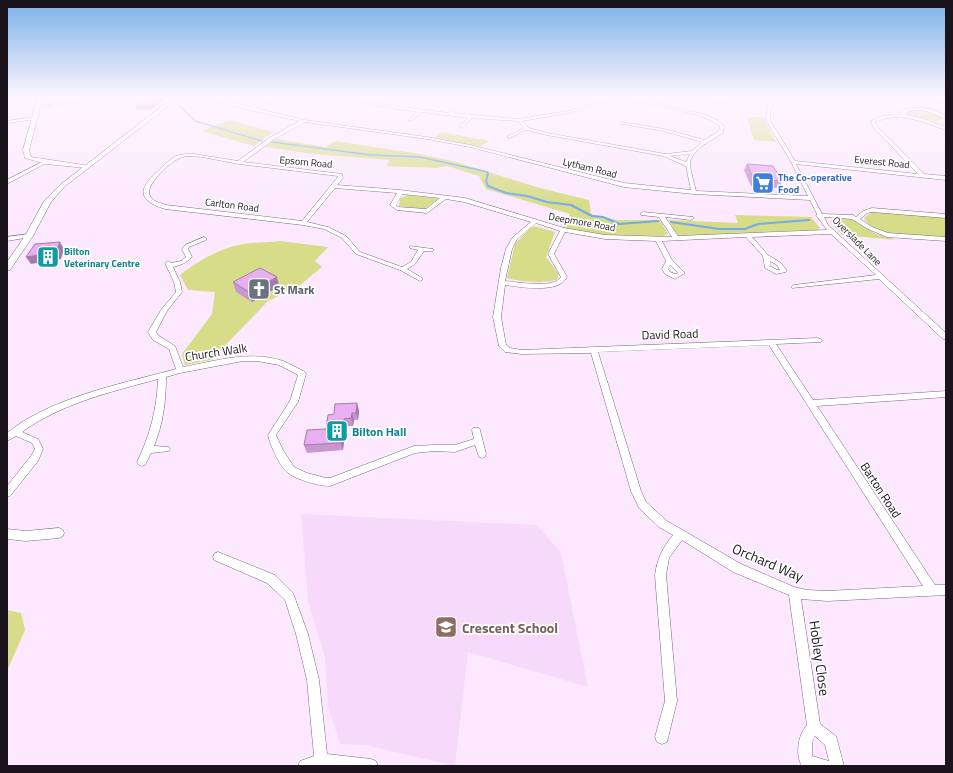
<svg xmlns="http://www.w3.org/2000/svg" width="953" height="773" font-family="'Titillium Web',sans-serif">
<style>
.built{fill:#f7dafb}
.green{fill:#d7dc89}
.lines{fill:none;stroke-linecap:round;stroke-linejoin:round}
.stream-far1{stroke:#73aae8;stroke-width:1.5}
.stream{stroke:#73aae8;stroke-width:2}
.minor-casing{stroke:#7b667e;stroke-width:1}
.tertiary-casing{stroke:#7b667e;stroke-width:1}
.secondary-casing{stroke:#7b667e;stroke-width:1}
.minor{fill:#fff;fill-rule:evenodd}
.tertiary{fill:#fff;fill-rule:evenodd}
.secondary{fill:#fff;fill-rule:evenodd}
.wall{fill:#c897cf}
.shaded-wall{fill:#a37ba9}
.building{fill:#e9b0f1;stroke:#a37ba9}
.labels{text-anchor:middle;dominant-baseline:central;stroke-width:3.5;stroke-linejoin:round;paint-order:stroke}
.far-street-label{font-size:10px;fill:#1c141d;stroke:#fff}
.far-shop-label{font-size:10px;font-weight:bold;fill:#366cbe;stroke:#fff;text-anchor:start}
.far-culture-label{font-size:10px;font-weight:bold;fill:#0d838f;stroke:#fff;text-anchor:start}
.worship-label{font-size:12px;font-weight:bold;fill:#5b616d;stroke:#fff;text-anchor:start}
.street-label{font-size:12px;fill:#1c141d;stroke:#fff}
.culture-label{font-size:12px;font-weight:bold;fill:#0d838f;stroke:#fff;text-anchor:start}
.near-street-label{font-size:14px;fill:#1c141d;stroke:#fff}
.near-education-label{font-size:14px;font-weight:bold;fill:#785e54;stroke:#fff;text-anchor:start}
</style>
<rect width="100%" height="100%" fill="#fce9ff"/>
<g class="built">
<polygon points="689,97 772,97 767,103 738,99 722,106"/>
<polygon points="301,514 537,525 561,553 588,687 468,652 455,766 365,745 340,744 328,706 325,658 308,601"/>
</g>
<g class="green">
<polygon points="911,110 930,111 944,119 935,122 905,115 907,112"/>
<polygon points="756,117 763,117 776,142 754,140 747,118"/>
<polygon points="229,120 273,132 254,146 202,131"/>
<polygon points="441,132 489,141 479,147 435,138"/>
<polygon points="276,139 326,147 335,141 420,154 456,162 540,188 589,200 591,214 617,220 660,220 668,234 663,236 604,235 562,228 570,214 486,189 479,176 447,166 435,168 387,166 389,160 313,154 265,147"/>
<polygon points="407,195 436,198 438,199 424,209 399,206 400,198"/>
<path d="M872,212L946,217V238C925,236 874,239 864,218Z"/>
<polygon points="735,215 811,217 820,228 818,230 681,236 676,234 669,220 738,223"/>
<polygon points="838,218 854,220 874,233 896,240 842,235 830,221"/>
<path d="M534,226L555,232L546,257L558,273V279C548,284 518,282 507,278L515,244L530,228Z"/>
<path d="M280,241L328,247L315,261L322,267L299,286L268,301L211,360L185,365L182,354L212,314L215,292L188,290L180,275C194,263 221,248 239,245C252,242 266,243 280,241Z"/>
<polygon points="7,610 21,613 25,630 7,671"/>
</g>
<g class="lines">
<g class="stream-far1">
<polyline points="179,105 195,121 262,141"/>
<polyline points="272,142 371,155 420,157 488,172 487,175"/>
</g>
<g class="stream">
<polyline points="488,174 486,181 488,186 506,193 527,196 547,202 571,205 592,216 603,217 619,224 658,221"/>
<polyline points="671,222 719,229 745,229 758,224 809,220"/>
</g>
<g class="minor-casing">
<g id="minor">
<polygon points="102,97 116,97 37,108 35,107"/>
<path d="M202,97H210L251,107L272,97H278L255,108L304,120L427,137L470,145L624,183L691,190L686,166L663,156L547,135L527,130C520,130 515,138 508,138V136L524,128L518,121L472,118L461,128L459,127L468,118L422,112L411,121L409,120L410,119L418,112L391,108L332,97H343L390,106L400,97H404L394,106L449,113L459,104L461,105L453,113L519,119L568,111L605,100L623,98L643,100L706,115L719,121L724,126L723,133C712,140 690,150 690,165C691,173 694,183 696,191L808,196L791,162L766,120L767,107L774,97H778L771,107L770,120L795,161L918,174L873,127L871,121L882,116L901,114L905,109C918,106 934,108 946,116V119C933,113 922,108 907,111L905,115L921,118L946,127V130C922,122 901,111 875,122L877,126L924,174L946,176V180L796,164L822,214L853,215L856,217L863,211L872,208L946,214V218L872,212L867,213L860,219L872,227L888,233L946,237V241L887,237L868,229L852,219L824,217L828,225L946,333V339H943L879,279L792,288L791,287L794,285L876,275L831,234L752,237L768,255L781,263L787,271L786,272L776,274L765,268L763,256L746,237L662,241L672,260L685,273L675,279L665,274L662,269L666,261L656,241L605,239L565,232L554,254L567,277C559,294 521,287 505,285L501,317L506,345L510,348L522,350L818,338L822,340L821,342L776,344L813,400L946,391V397L817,406L935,585H946V595L827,601L801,599L820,724L836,736L844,766H802C795,755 798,735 807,725L789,595L733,572L682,540L669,558L666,575L677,701L667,742L662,744L657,742L655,737L665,701L655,575C657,559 663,547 673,535L659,527L639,508L631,491L591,353L522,354L505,352L499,346L493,317L501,268L506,249L512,238L531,222L464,202L446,199L427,213L397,210L390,205L397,193L335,188L307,222L328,227L346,236L360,252L402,267L411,262L418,250L410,248V246L433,249V251H424L415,264L407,269L422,278V280L420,281L400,270L356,254L342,238L324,229L303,225L165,209C133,199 141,186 161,168C166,164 170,159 176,156C181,154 188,154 194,154L238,161L269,138L300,121L250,110ZM623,100C643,102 707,113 720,126L719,131L705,140L664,129L621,122V124H622L664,131L702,142L692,151L666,154L547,133L529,128L522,121L569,113L605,102ZM305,122L427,139L470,147L624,187L694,194L810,200L817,214L816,215L827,230L678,236L665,217L691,220L694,218L693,217L643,212L640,214L641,215L659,217L672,237L605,235L564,228L465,198L400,190L337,185L343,178L342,174L243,162L273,140ZM690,154L686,162L670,156ZM187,156L202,157L239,164L338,176L337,178L302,221L166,205C161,203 153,202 150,196C144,186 169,163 178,159C181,157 184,157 187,156ZM402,194L440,198L426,209L398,207L396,205ZM536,223L560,231L548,254L561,277C554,289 517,282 505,281L512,249L517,239ZM770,261L777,265L780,270H777L770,266ZM670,265L678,273L675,274L670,272L668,269ZM769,345L923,586L827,591L807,590L794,587L741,564L667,521L646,502L641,491L598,352ZM815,736L825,745L829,761L812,756V743Z"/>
<polygon points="522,97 527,97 524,99"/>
<polygon points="926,97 935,97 946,100 946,102"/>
<polygon points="35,117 36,117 36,119 7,123 7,121"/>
<polygon points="44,161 48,162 7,184 7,180"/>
<polygon points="29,234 32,236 31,237 7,241 7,237"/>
<path d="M204,237L206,238V240L189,247L188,249L192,257C186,263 181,265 173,267L180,282L182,292L167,311L156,332L159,336L175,346L183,367C216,361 250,350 283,361C290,364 298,368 305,372L306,374L298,402L276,435L283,450L294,467L307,473L326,478H330L414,446L434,445H455L474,439L472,430L473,428H479L480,430L486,454L485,457L482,458L479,457L475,445L455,452L434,451L415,453L330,486C319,486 297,480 288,473C280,467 270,445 268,435L290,401L298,375L279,365L257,361H243L180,373L166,377C166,401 163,424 154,446L169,447L170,449L169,451L151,453L145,465L142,466L139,465L137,462C150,435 157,409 158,379C111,392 62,403 22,432L38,439L43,449L38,461L10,496L7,497V486L31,456L35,449L32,443L16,436L7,441V433C14,428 21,422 29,418C73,393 128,382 176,369L169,349L153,340L148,332L161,310L176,292L174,282L165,263L168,261L171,263L181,261L186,257L182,249L185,245Z"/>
<polygon points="59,528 63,530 64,533 63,536 59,538 26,541 7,539 7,529 26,531"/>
<polygon points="218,552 275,575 293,593 308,634 319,680 327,754 371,759 376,761 378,766 298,766 300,761 314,756 307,680 296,634 285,600 267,583 214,560 213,557 214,554"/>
</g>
</g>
<g class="tertiary-casing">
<polygon id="tertiary" points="38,97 43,97 29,150 31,157 84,165 87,167 86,168 46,164 25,158 23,150"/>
</g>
<g class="secondary-casing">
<polygon id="secondary" points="174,97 180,97 64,187 51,202 33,236 10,270 7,271 7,262 25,236 44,201 60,185"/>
</g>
<use href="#minor" class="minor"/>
<use href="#tertiary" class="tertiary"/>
<use href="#secondary" class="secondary"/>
</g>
<g class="wall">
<polygon points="148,97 168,97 150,110 137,110 135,106"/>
<polygon points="747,164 782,181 779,188 751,186 744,170"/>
<polygon points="233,282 279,286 252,302 236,292"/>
<polygon points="357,403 359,411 358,420 354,420 353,426 346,426 343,450 307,453 304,445 326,429 334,414"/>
</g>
<g class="shaded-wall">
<polygon points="162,97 168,97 150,110 149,107"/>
<polygon points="60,242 64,249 61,259 31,264 26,257"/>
<polygon points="277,277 279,286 252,302 249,292"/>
<polygon points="357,403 359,411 358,420 356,413"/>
<polygon points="352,413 354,420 353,426 351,418"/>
<polygon points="344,419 346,426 343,450 341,443"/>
</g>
<g class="building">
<polygon points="148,97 162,97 149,107 135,106"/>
<polygon points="747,164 773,166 782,181 754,180"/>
<polygon points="60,242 56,252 26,257 35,244"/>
<polygon points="260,268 277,277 249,292 233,282"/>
<polygon points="357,403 356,413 352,413 351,418 344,419 341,443 304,445 307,430 326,429 328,415 334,414 335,404"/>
</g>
<linearGradient id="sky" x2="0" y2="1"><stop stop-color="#79b0e8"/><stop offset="0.47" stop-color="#fef5ff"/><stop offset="1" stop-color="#fef5ff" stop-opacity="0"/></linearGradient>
<rect width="953" height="206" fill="url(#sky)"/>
<defs>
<g id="supermarket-square" transform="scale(1.15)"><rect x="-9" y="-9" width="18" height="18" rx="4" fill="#3f7fe0" stroke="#fff"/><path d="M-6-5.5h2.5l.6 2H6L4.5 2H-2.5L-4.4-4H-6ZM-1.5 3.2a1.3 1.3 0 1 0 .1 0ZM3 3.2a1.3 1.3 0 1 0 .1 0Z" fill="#fff"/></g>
<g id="building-square" transform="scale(1.15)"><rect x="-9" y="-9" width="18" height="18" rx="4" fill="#0f9aa8" stroke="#fff"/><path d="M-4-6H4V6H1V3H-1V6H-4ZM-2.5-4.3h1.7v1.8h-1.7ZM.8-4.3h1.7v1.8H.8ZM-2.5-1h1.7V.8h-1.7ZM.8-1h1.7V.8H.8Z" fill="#fff"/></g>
<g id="church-square" transform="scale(1.15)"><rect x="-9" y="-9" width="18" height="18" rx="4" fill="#6b7280" stroke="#fff"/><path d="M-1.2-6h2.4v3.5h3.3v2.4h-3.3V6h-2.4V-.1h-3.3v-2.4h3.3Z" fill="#fff"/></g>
<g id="school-square" transform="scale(1.15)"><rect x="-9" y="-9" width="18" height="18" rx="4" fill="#8d6e63" stroke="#fff"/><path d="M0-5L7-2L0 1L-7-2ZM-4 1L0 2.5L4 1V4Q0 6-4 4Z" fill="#fff"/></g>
</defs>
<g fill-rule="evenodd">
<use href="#supermarket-square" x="763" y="183"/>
<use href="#building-square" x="48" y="257"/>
<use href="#church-square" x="259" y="289"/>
<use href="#building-square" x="337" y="431"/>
<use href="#school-square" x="446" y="627"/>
</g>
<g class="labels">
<g class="far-street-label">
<text transform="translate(306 162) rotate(5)">Epsom Road</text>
<text transform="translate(882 162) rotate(6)">Everest Road</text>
<text transform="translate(590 168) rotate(14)">Lytham Road</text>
<text transform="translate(232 205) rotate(7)">Carlton Road</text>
<text transform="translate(582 222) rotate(10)">Deepmore Road</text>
<text transform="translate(857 241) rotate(45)">Overslade Lane</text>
</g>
<g class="far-shop-label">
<text x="778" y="177">The Co-operative<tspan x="778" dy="12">Food</tspan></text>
</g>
<g class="far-culture-label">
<text x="64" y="251">Bilton<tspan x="64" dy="12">Veterinary Centre</tspan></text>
</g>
<g class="worship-label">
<text x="274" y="289">St Mark</text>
</g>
<g class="street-label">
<text transform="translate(670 334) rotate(-2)">David Road</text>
<text transform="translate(216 352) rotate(-9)">Church Walk</text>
<text transform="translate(881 490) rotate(57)">Barton Road</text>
</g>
<g class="culture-label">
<text x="352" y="431">Bilton Hall</text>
</g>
<g class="near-street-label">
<text transform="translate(768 562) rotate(23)">Orchard Way</text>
<text transform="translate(820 658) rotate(82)">Hobley Close</text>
</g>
<g class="near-education-label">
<text x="462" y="627">Crescent School</text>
</g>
</g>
<rect width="953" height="773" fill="none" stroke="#1c141d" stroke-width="16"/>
</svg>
